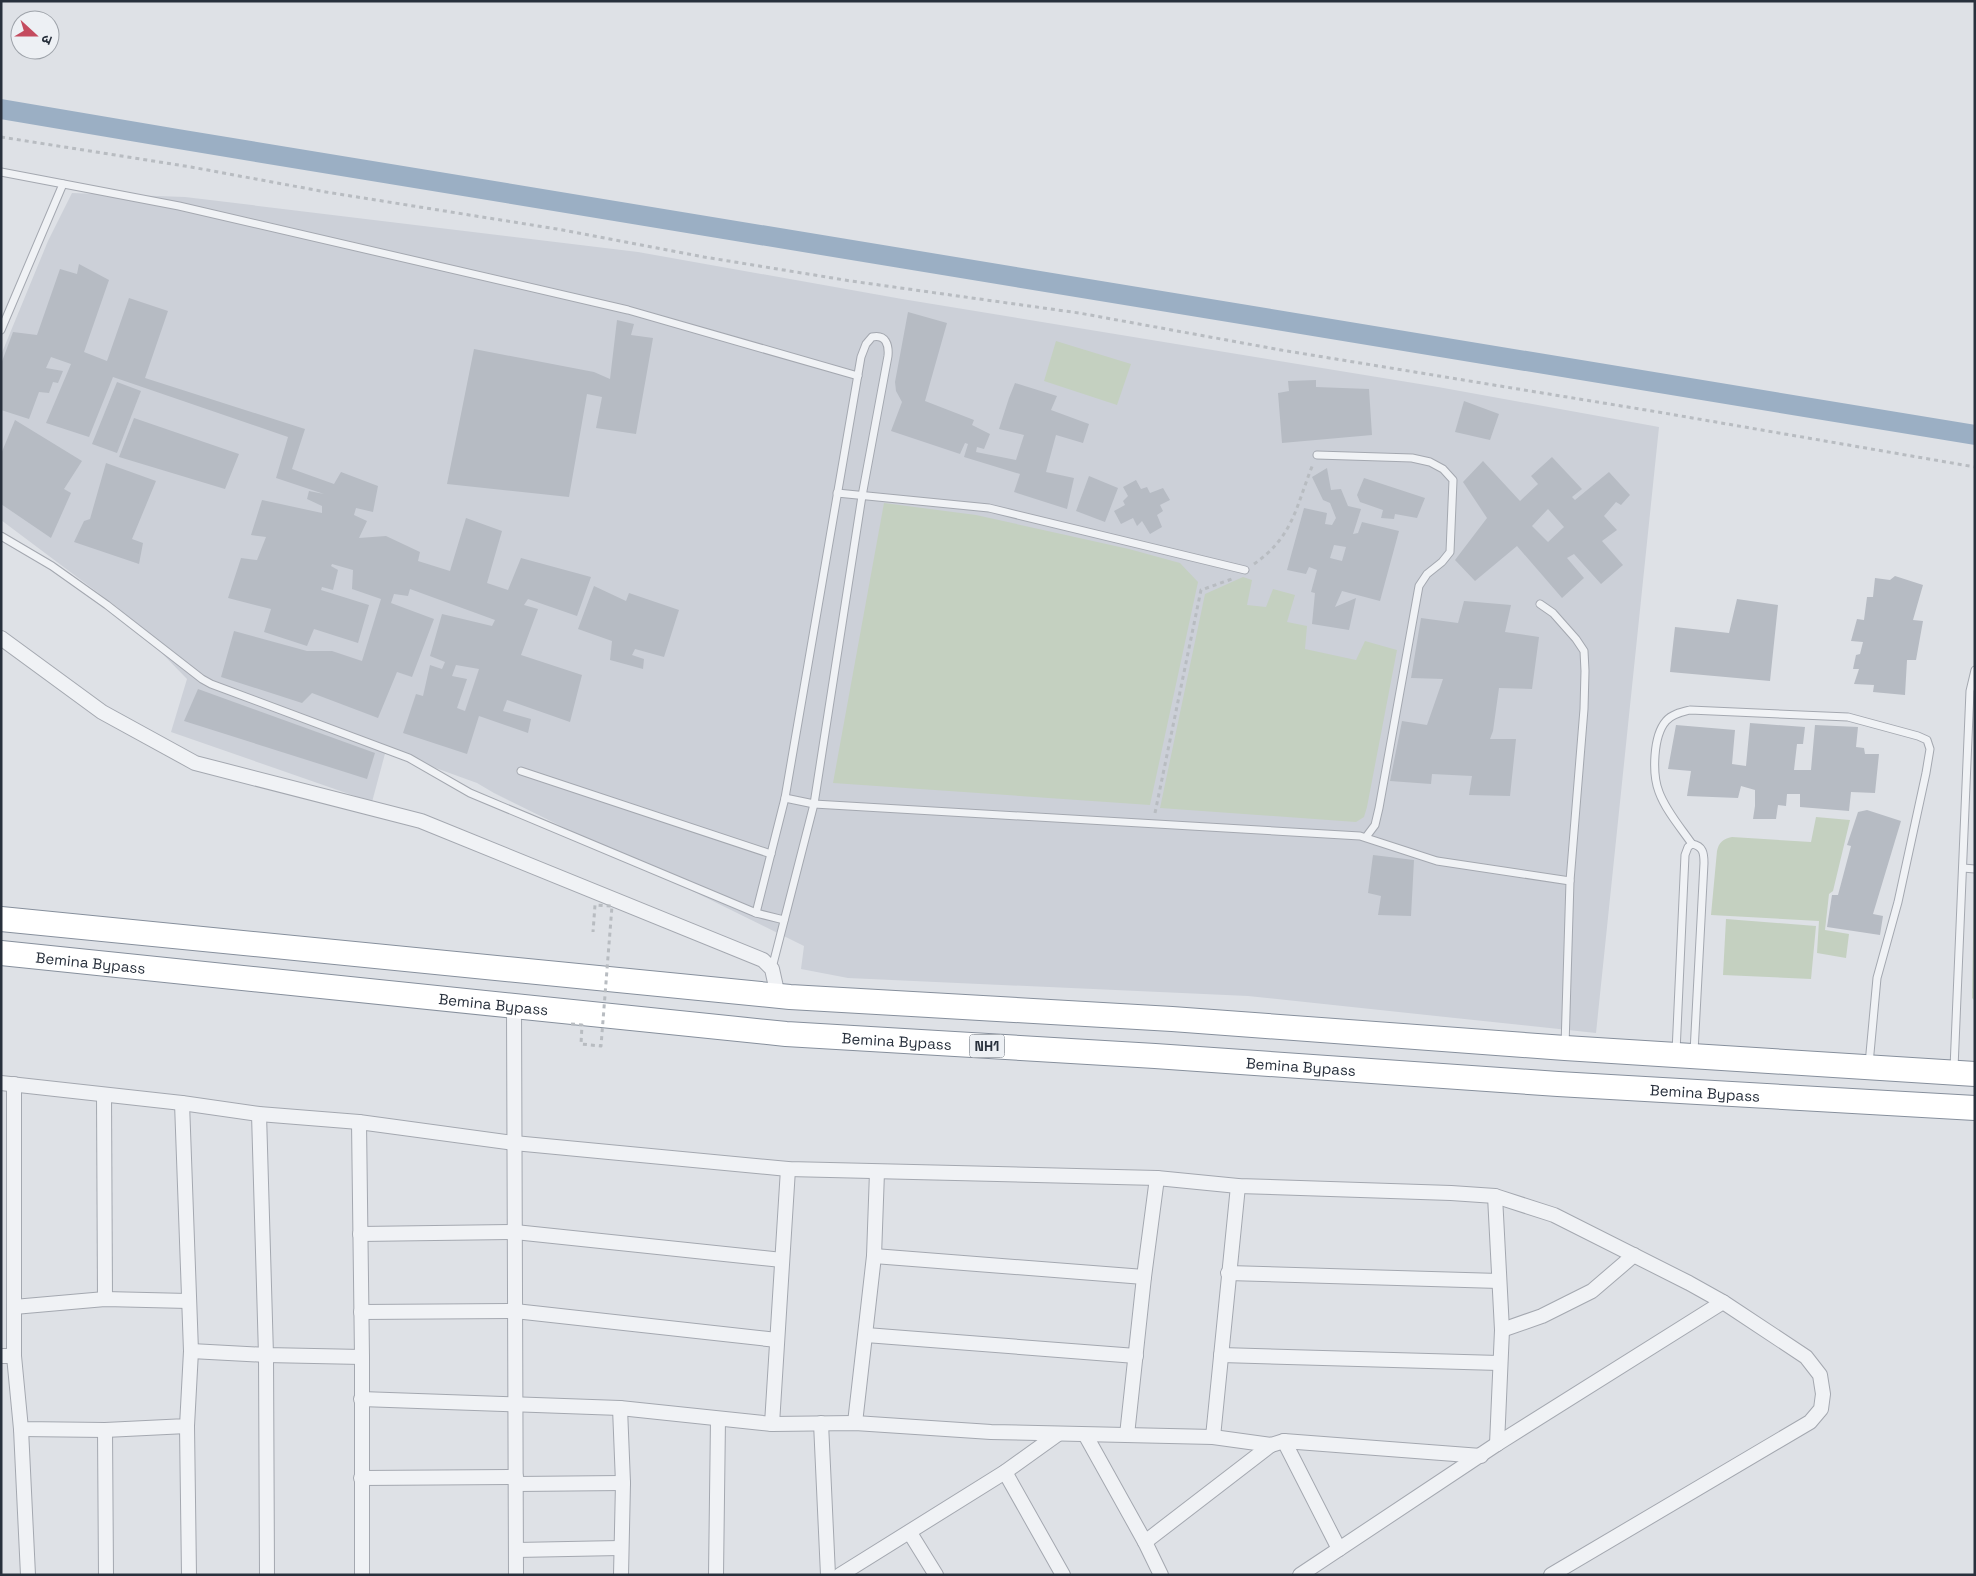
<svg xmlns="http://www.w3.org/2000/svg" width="1976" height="1576" font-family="'Space Grotesk','Noto Sans Devanagari',sans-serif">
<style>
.built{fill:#ccd0d8}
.green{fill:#c4d0c0}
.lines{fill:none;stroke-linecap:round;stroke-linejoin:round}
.canal{stroke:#9bafc4;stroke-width:20}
.building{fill:#b6bbc3;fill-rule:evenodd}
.service-casing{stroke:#a4a8b0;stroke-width:9}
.minor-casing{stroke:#a4a8b0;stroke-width:16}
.trunk-casing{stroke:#868f9c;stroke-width:26}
.path{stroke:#b8bcc1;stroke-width:3;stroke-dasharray:4 4;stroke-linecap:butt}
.service{stroke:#f0f2f5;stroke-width:7}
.minor{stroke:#f0f2f5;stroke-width:14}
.trunk{stroke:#fff;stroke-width:24}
.path-bridge{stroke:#b8bcc1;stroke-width:3;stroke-dasharray:4 4;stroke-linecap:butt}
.labels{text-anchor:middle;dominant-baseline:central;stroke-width:5;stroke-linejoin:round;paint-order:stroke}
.shield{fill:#edf0f4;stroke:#636a73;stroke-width:1}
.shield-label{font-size:14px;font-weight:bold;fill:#28303c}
.street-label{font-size:15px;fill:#28303c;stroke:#edf0f4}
</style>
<rect width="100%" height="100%" fill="#dee1e6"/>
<polygon class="built" points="72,193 185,197 638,252 902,299 1438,387 1659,427 1596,1033 1248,996 848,978 801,969 804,946 494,793 477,783 386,750 372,802 171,732 187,679 117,607 1,520 1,355 48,241"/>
<g class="green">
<polygon points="1056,341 1131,364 1117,405 1044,381"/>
<polygon points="884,503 976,515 1129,549 1180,563 1198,582 1150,805 833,783"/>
<polygon points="1243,577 1252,580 1247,605 1266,607 1273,589 1295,595 1287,622 1307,626 1305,649 1356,660 1365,641 1397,650 1367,807 1364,817 1356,822 1160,808 1205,594"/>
<path d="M1816,817L1850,820L1833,891L1829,894L1825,930L1849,934L1846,958L1817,953L1819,921L1711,915L1717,851C1719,842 1723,839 1732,837L1811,842Z"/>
<polygon points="1974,884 1975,884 1975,1001 1972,998"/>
<polygon points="1726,919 1816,926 1811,979 1723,975"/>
</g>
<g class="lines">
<polyline class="canal" points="1,109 178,139 1975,435"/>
</g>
<g class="building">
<path d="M79,264L109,280L84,352L107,361L129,298L168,311L145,378L305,429L292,469L334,484L341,472L378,486L373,512L356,508L354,515L367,521L359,538L386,536L420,552L418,561L450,571L466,518L502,531L487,583L508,590L521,558L591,577L577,616L528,599L524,605L538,609L521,655L582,675L570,722L507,700L503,711L531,719L528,733L479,716L467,754L403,733L416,694L423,696L430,665L442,669L445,662L430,656L442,614L492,626L495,620L410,589L408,596L394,594L391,603L434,619L412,677L397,672L378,718L312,693L302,703L221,677L234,631L307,651H332L362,661L381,599L352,589L353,570L332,564L331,566L338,570L333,590L322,587L321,590L369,605L358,643L314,629L307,646L264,632L271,609L228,598L241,558L257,560L266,537L251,535L262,500L322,513V506L307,499L309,491L324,494L276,478L288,437L113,377L89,437L46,423L71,364L51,357L46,368L63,371L58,383L53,382L49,393L39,392L29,419L1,410V364L13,332L37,335L60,269L77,274ZM456,665L479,669L465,711L457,708L467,679L452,676Z"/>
<polygon points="908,312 947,323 925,401 974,420 972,425 990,434 984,449 977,447 976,452 1016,460 1024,435 999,429 1009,398 1015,383 1057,396 1051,410 1089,424 1083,443 1056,435 1046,472 1074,478 1067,509 1014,492 1020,474 964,457 968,444 965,443 960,454 891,431 902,402 896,391 895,382"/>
<polygon points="617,320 634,324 631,335 653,338 636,434 596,428 602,397 587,394 569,497 447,484 474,349 594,372 610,379"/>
<polygon points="1316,380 1316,387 1369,389 1372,435 1282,443 1278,393 1289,391 1288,381"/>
<polygon points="117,382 141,391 117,453 92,444"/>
<polygon points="1464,401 1499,414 1490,440 1455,432"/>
<polygon points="134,418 239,454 225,489 119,457"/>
<polygon points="15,420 82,461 64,489 71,493 51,538 1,504 1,454"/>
<path d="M1552,457L1582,489L1572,497L1575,500L1609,472L1630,495L1621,505L1616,502L1604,516L1617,530L1602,541L1623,565L1601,584L1574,554L1567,558L1584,578L1562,598L1517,546L1475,581L1455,560L1487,518L1463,482L1483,461L1520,501L1538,484L1531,476ZM1548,509L1564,527L1548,542L1532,526Z"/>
<polygon points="106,463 156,481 132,539 143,543 139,564 74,542 84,521 90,519"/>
<path d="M1327,468L1331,490L1341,489L1348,506L1361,509L1353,534L1358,533L1362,522L1399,531L1380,601L1342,591L1335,607L1356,598L1349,630L1312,624L1315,593L1311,592L1317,570L1309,567L1306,574L1287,570L1304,508L1327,513L1325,524L1332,525L1336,518L1330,503L1323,500L1312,477ZM1334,545L1346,547L1342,561L1330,558Z"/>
<polygon points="1089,476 1118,488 1105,522 1076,511"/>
<polygon points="1364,478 1425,498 1417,518 1395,514 1394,519 1381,518 1383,510 1360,502 1357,495"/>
<polygon points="1136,480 1141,489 1147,487 1150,493 1163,488 1170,500 1160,505 1163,511 1157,515 1162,527 1150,534 1142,521 1137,526 1133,518 1121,524 1114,511 1125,505 1123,501 1128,496 1123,487"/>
<polygon points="1895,576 1923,585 1913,620 1923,621 1916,660 1907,660 1905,695 1873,692 1874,685 1854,684 1859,669 1853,669 1856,655 1860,654 1863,642 1851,641 1857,619 1864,620 1867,597 1873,597 1875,578 1890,580"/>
<polygon points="594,586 626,601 629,593 679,610 664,657 635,649 632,655 644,659 643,669 610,660 612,641 578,629"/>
<polygon points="1737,599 1778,605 1770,681 1670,672 1675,627 1729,633"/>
<polygon points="1464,601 1511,605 1505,632 1539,637 1532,689 1499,688 1493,731 1490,739 1516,739 1510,796 1469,795 1472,776 1432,774 1431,784 1390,781 1402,721 1427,725 1443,679 1411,678 1421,618 1458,623"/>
<polygon points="198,689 375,753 367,779 184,721"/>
<polygon points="1750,723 1805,727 1803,744 1797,744 1794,770 1811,770 1815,725 1858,727 1856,747 1864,748 1865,754 1879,754 1875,793 1851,792 1849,811 1800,807 1800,794 1787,794 1786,806 1778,805 1776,819 1753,819 1755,806 1755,790 1741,786 1738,798 1687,796 1691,771 1668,769 1676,725 1735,730 1732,764 1746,766"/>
<polygon points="1867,810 1901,821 1873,914 1883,916 1880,935 1827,927 1832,895 1838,895 1851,846 1847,845 1858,812"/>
<polygon points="1373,855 1414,860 1411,916 1378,915 1381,896 1368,893"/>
</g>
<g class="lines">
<g class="service-casing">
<g id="service">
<polyline points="1,172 179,206 628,310 858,376"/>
<polyline points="1,330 63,184"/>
<polyline points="1317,455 1412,458 1430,462 1443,469 1453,480 1450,552 1442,562 1427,574 1419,586 1379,808 1375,825 1366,837"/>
<polyline points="837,493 989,508 1245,570"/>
<polyline points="1,536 52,566 107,605 202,679 211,684 409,758 470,793 756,913 784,920"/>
<polyline points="1540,604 1553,613 1576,639 1584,651 1585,671 1584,709 1570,881 1565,1046"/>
<polyline points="521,771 771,854"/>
<polyline points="785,798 814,804 1360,836 1437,861 1570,881"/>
<path d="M1692,844C1681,828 1666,811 1659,792C1652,774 1653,736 1666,721C1672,714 1682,712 1690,710L1848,717L1918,736L1927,740L1930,749L1926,773L1898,902L1877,978L1869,1064"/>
<polyline points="1963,868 1975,869"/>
<path d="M756,913L785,798L861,357L866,344L872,337C886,334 889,345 888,356L862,496L814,804L772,968"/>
<path d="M1676,1052L1685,855L1688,847L1692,844C1703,846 1704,853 1704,863L1694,1052"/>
<polyline points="1954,1068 1970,691 1975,670"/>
</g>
</g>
<g class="minor-casing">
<g id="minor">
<polyline points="1,638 102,712 195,763 421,821 763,960 772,969 778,996"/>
<polyline points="514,1006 516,1575"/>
<polyline points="1,1083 182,1103 259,1114 359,1122 514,1143 788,1169 1157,1178 1238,1186 1451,1193 1495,1196 1554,1215 1689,1283 1723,1302 1806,1357 1820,1375 1823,1394 1821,1409 1810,1422 1551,1575"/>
<polyline points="14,1084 14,1356 21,1429 105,1430 187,1426 191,1351 182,1103"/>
<polyline points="104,1095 105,1299"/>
<polyline points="259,1114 266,1355 267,1575"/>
<polyline points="359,1122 362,1357 362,1575"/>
<polyline points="1495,1196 1502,1330 1497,1444"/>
<polyline points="360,1234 515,1232 782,1260"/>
<polyline points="874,1256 1144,1277"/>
<polyline points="1228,1273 1499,1281"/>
<polyline points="14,1307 105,1299 188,1301"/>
<polyline points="361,1312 515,1311 777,1340"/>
<polyline points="1502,1330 1542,1316 1592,1291 1634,1255"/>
<polyline points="866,1335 1136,1356"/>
<polyline points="191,1351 266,1355 362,1357"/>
<polyline points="1221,1355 1499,1363"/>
<polyline points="1,1356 14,1356"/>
<polyline points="361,1399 620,1408 772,1424 855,1423 991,1432 1213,1437 1271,1445 1284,1441 1481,1456"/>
<polyline points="620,1408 623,1483 621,1575"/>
<polyline points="821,1423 828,1575"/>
<polyline points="855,1423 874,1256 877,1172"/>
<polyline points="772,1424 788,1169"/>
<polyline points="187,1426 189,1575"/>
<polyline points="21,1429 28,1575"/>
<polyline points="105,1430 106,1575"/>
<polyline points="1127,1435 1144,1277 1157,1178"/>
<polyline points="1086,1436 1145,1542 1161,1575"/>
<polyline points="1213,1437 1238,1186"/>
<polyline points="1284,1441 1339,1549"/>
<polyline points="1005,1472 1063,1575"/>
<polyline points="361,1478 516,1477"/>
<polyline points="516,1484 623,1483"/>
<polyline points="910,1533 936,1575"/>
<polyline points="1145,1542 1271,1445"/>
<polyline points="516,1550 620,1548"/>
<polyline points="716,1575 718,1419"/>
<polyline points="840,1575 1005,1472 1058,1434"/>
<polyline points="1300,1575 1497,1444 1723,1302"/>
</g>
</g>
<g class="trunk-casing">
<g id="trunk">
<polyline points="1,919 790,997 1172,1019 1565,1048 1975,1074"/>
<path id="s1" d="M1,953L786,1034L1155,1056L1558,1084L1975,1108"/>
</g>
</g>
<g class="path">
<polyline points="1,137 191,167 326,192 557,229 704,257 851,281 1079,313 1281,350 1658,412 1975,467"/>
<path d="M1254,564C1294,536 1296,506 1313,464"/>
<polyline points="1155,813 1201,590 1232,579"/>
</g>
<use href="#service" class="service"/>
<use href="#minor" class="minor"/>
<use href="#trunk" class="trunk"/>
<polyline class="path-bridge" points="571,1024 582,1025 581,1044 601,1046 612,906 595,905 593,932"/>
</g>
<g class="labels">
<rect class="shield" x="969.5" y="1034.5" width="35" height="23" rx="4"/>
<g class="shield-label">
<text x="987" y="1046">NH1</text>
</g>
<g class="street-label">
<text stroke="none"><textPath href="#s1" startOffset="90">Bemina Bypass</textPath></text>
<text stroke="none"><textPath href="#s1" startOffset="495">Bemina Bypass</textPath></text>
<text stroke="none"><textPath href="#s1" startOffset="900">Bemina Bypass</textPath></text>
<text stroke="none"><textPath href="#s1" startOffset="1305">Bemina Bypass</textPath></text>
<text stroke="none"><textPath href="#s1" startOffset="1710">Bemina Bypass</textPath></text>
</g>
</g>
<rect width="1976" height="1576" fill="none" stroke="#28303c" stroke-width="5"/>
<g transform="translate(35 35) rotate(111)"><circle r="24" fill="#edf0f4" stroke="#9ea3aa"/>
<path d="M0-4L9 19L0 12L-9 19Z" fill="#c44b5e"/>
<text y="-8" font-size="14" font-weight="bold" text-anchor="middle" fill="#28303c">उ</text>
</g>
</svg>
